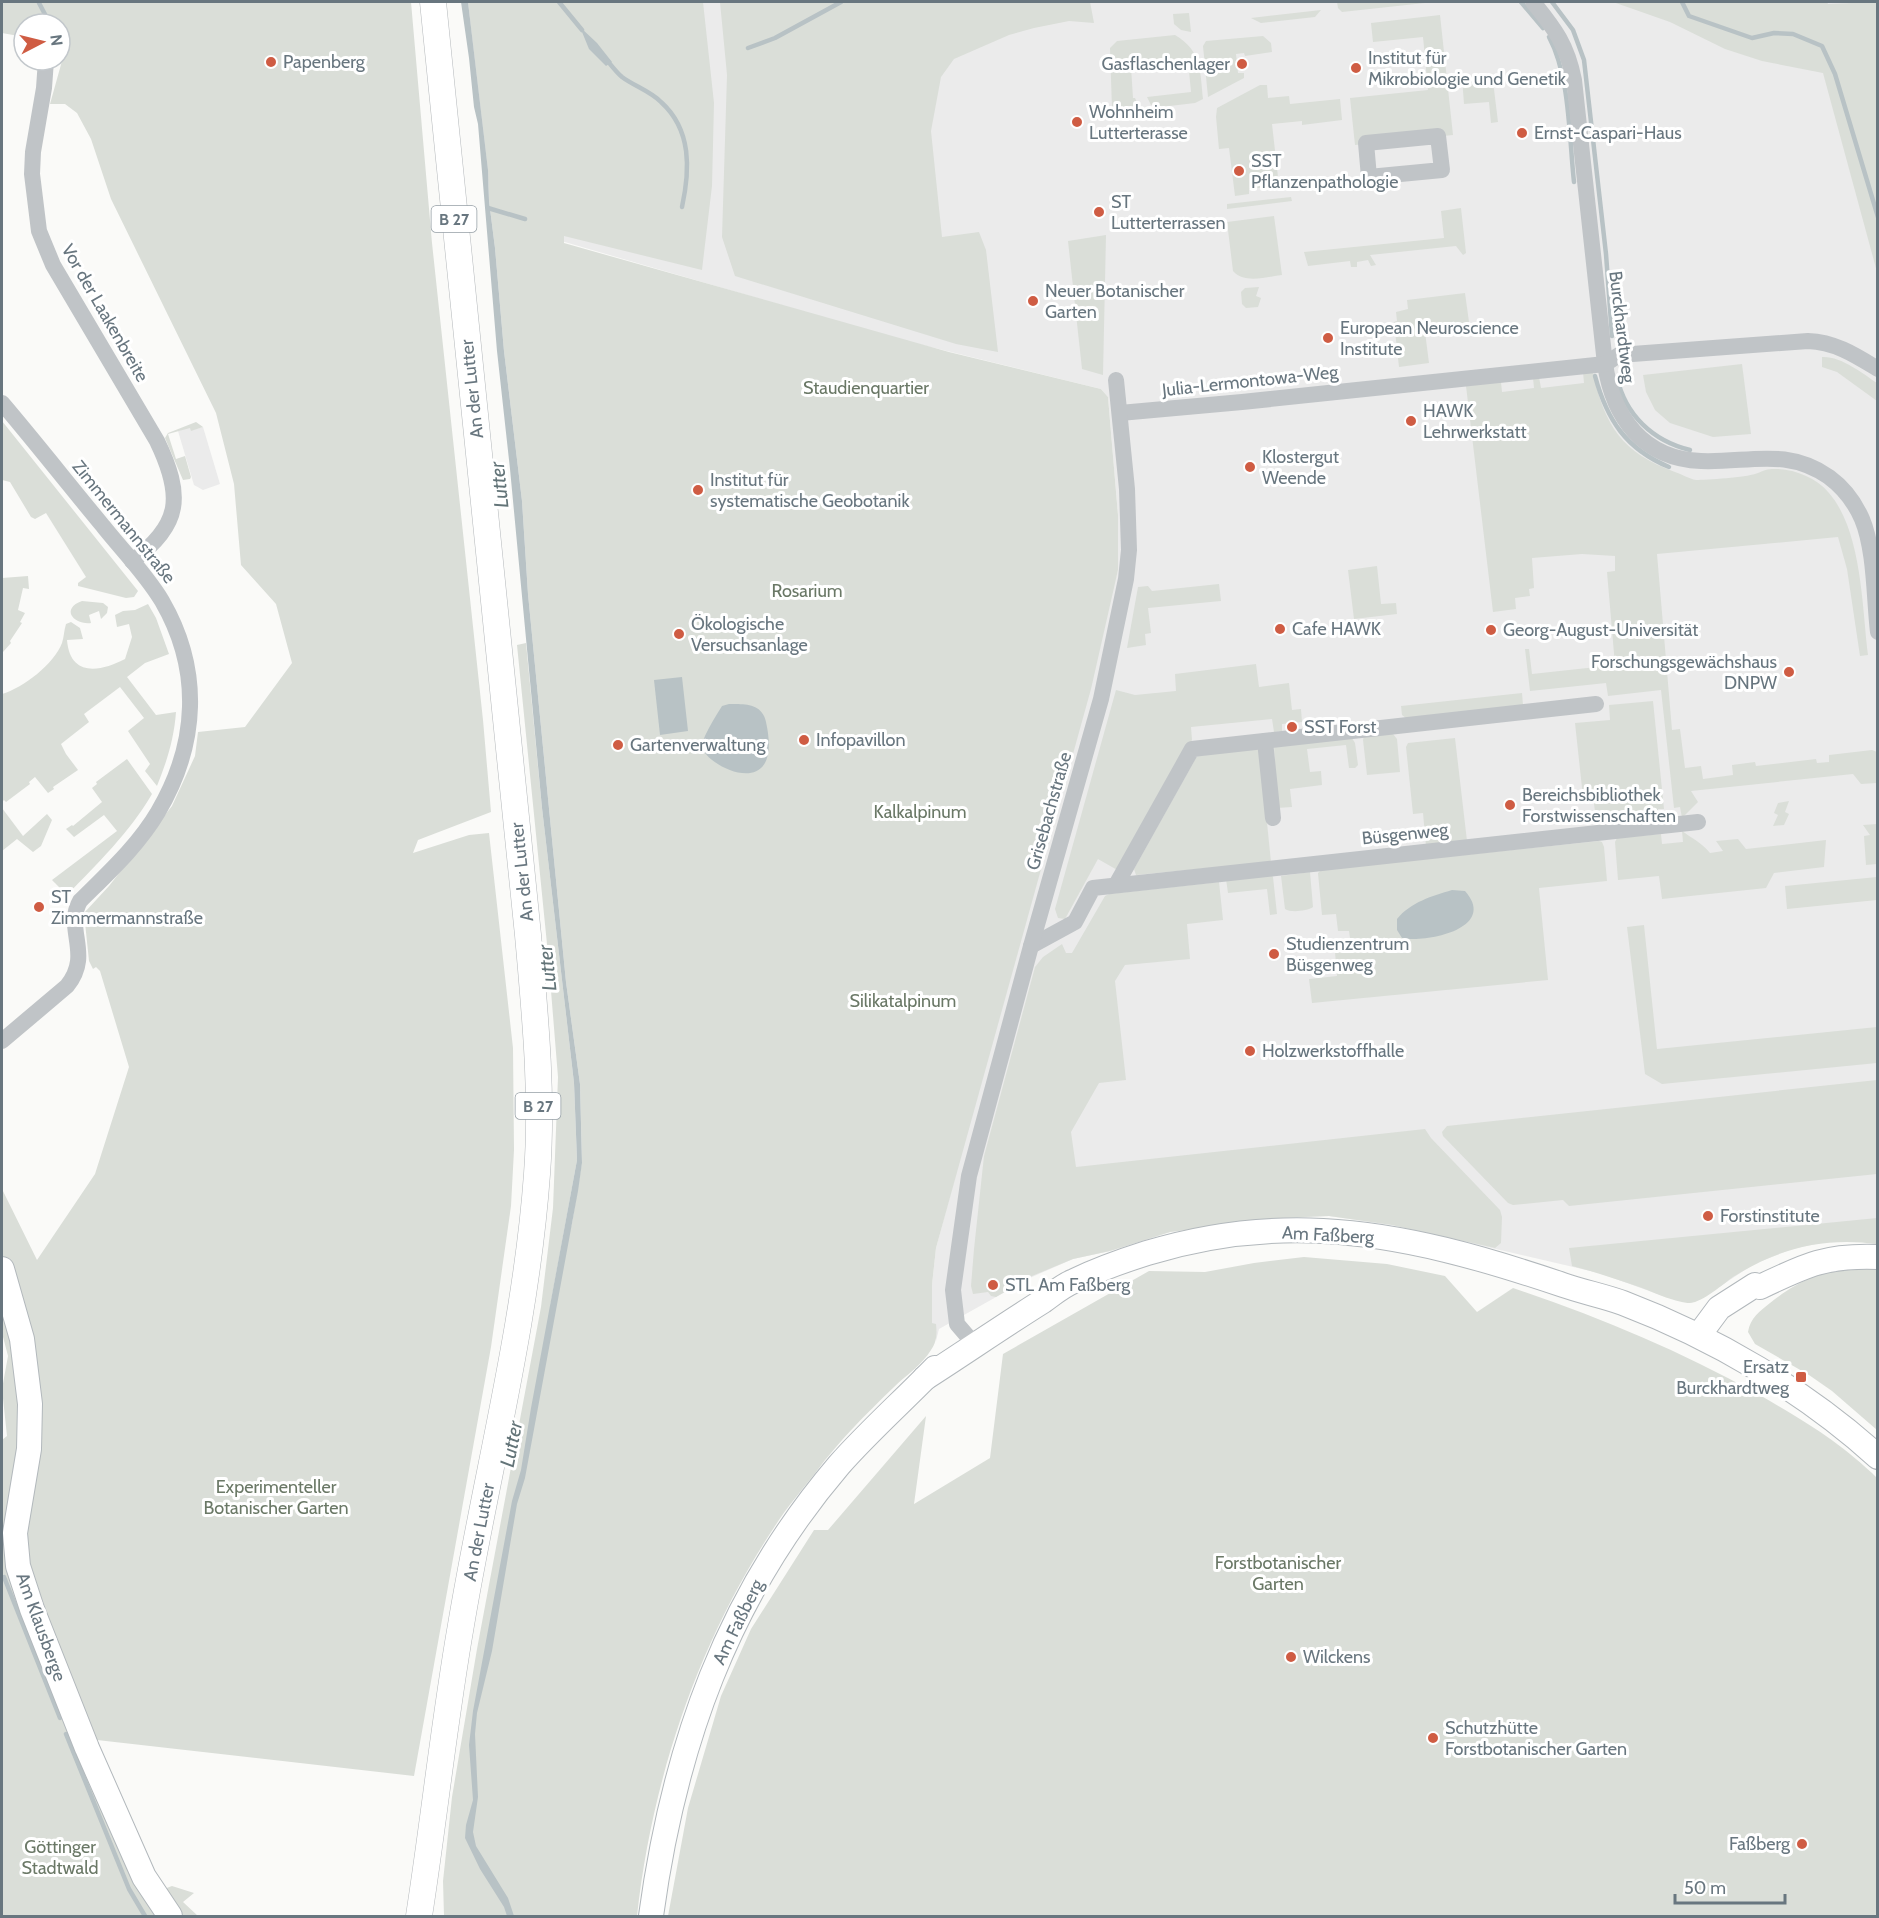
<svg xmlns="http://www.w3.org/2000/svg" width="1879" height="1918" font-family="Cabin,sans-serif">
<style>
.built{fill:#ebebeb}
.green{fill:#daded8}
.water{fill:#b8c2c5}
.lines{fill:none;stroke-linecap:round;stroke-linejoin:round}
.stream{stroke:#b8c2c5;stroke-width:4.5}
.secondary-casing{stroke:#b2b8bc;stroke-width:26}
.primary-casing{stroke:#b4b8bb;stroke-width:27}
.street{stroke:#c0c4c7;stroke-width:16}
.secondary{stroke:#fff;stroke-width:24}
.primary{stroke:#fff;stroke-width:26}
.poi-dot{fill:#cf5c43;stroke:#fff;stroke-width:2}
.labels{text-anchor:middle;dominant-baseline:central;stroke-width:6;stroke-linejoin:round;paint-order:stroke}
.shield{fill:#fff;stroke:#959fa5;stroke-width:1.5}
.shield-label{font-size:16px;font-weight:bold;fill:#68767f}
.poi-label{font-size:18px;fill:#68767f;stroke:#fff;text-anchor:start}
.street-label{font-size:18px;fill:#68767f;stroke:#fff}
.park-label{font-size:18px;fill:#6a7866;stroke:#fff}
.water-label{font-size:20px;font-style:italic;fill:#637478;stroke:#fff}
</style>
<rect width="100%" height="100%" fill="#fafaf8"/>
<g class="built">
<polygon points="468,2 1877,2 1877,1244 1856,1241 1830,1241 1792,1249 1754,1264 1701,1299 1691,1303 1666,1297 1599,1273 1392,1225 1329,1216 1278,1218 1170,1232 1110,1251 1073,1259 1032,1277 939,1329 936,1341 936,1330 932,1323 932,1285 936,1248 1118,570 1118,515 1108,397 1101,389 894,338 493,221"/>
<polygon points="190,427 192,430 203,427 220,484 203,490 194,485 178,431"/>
</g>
<g class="green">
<polygon points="2,2 411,2 432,243 483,720 491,812 418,840 413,853 469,835 489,833 513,1048 514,1150 511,1206 491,1347 414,1776 97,1740 155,1876 164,1889 172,1886 194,1893 183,1902 198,1916 2,1916 2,1440 7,1436 2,1389 8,1356 2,1333 2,1288 19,1301 2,1253 2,1189 37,1260 95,1174 129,1067 100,971 96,967 93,969 89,961 84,913 109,886 172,806 195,756 198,732 245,727 292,663 276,604 241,565 234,484 216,413 111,199 91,139 77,113 65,104 50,104 62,61 51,60 60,60 60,24 24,24 24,37 2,33"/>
<path d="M468,2H703L714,103L712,186L702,270L564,236V243L949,352L1101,389L1108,397L1118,515V570L1091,689L936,1248L932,1285V1323L936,1324C937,1333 937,1342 931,1350C922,1365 905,1376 893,1388C866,1414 838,1442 816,1472C802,1490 787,1507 775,1526C698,1642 652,1779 637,1916H444L443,1881L452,1797L477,1649L541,1307L553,1208L558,1077L548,954L517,645L526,643L542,808L574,1083L577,1160L550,1307L572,1223L582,1162L580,1084L566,982L528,594L522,501L504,351L495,248L489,201L488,170Z"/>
<polygon points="720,2 1090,2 1094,23 1069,21 1034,28 1009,35 954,59 941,77 931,131 942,237 979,232 986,250 998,352 956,344 735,276 722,237 727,75"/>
<polygon points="1337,2 1434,2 1342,12 1338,8"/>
<polygon points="1613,2 1827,2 1828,4 1876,2 1877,272 1823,73 1762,61 1725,49 1670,22"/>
<polygon points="1321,10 1315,17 1261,23 1251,18"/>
<polygon points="1189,13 1191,32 1181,30 1174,24 1173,14"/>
<polygon points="1440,15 1453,135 1355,145 1350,98 1428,90 1423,37 1373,42 1371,23"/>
<path d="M1175,35C1202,51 1200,71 1203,99L1195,103L1161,107L1157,104L1151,105L1147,97L1191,92L1188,61L1131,67L1133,98H1135L1139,107L1112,109L1110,48L1117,41Z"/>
<polygon points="1263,36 1271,43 1272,52 1245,56 1244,53 1236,54 1238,73 1244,73 1244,78 1208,97 1203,46 1206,41"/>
<polygon points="1492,73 1498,122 1491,123 1489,102 1464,104 1462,77"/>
<polygon points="1260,85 1267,85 1268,98 1289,96 1290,104 1340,99 1342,120 1302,125 1302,121 1272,124 1279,186 1249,189 1249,194 1235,196 1229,148 1219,149 1216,117 1217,108"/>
<polygon points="1291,197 1292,201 1227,209 1227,204"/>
<polygon points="1461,208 1466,253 1463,255 1456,246 1370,255 1376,265 1371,266 1368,260 1357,262 1357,267 1351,267 1350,261 1308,266 1304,252 1444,238 1441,211"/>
<path d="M1274,216L1282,275C1266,277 1244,284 1233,271L1227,222Z"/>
<polygon points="1106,235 1103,375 1082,369 1068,241"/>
<polygon points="1259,287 1256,296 1261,298 1258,307 1246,308 1242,304 1241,292 1245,288"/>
<polygon points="1465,293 1469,322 1434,327 1434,331 1425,332 1429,363 1399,367 1394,322 1397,321 1396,312 1408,309 1407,300"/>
<path d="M1822,357C1841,356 1862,373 1877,383V401L1837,372L1822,367Z"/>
<polygon points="1742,364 1751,434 1713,437 1670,423 1655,410 1646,392 1643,375"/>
<path d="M1583,372L1593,373C1605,426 1622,453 1675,472C1682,474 1689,479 1696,480C1706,480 1747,477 1755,474C1761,472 1766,469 1772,469C1792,468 1816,477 1829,493C1862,531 1862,607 1868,655L1860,656L1847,569L1838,537L1657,554L1672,730L1680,729L1685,768L1701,766L1703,779L1733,775L1732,765L1755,762L1756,766L1816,759L1817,763L1829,762V755L1872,750L1877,752V783L1861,784L1853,774L1691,791L1698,802L1682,818L1680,807L1674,808L1661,690L1608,696L1606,683L1530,691L1525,649H1529L1532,674L1615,665L1607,572L1615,571V556L1582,554L1532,558L1534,588L1529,589L1530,596L1515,598L1516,609L1493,612L1466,386L1501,382L1502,392L1534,388L1533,378L1539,377L1541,388L1584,383Z"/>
<polygon points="2,421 138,591 134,597 126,598 78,586 78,583 86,577 46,513 35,519 31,517 10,482 2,480"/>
<polygon points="196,422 203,427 191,431 190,428 168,434 176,459 185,456 191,477 190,479 183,480 165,438 168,433"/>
<polygon points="1377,566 1381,604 1396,603 1397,614 1354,619 1348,570"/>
<polygon points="28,576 29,589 23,588 18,610 25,613 20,622 22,623 10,641 11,643 3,652 2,649 2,578"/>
<polygon points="1219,584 1221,601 1148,608 1151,633 1145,634 1146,645 1127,648 1138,587 1148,586 1152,591"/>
<path d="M82,601L103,603L108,607L107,613L101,619L99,611L89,615L91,623C74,625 60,609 82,601Z"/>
<path d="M148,604L156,618L169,654L145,663L127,677L156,715L176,712C174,739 167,761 157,786L145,771L150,764L128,731L144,718L120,687L84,714L89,722L61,744L66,754L78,770L53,787L54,789L48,793L35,777L29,782L30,784L6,802L4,800L2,802V694C23,688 54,664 62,643C64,637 64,630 66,624L71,622L80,628L83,639L67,640C70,677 100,672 125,659L132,637L129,624L117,627L115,615L123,611L135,610Z"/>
<polygon points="1256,664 1259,687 1289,683 1292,710 1301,709 1302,722 1282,724 1282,731 1274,732 1272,719 1191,727 1192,740 1119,871 1098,859 1065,919 1058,918 1055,909 1116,690 1135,695 1176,691 1175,674"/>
<polygon points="1522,693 1523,705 1406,718 1402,715 1401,706"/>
<polygon points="1653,701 1664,809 1658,809 1659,820 1597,827 1593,796 1583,797 1575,723 1610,720 1609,705"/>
<polygon points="1393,734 1397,739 1400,772 1367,775 1363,740 1364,736"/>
<polygon points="1352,738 1355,743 1358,765 1355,768 1349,768 1346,745 1307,749 1310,772 1321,771 1322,785 1290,789 1292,807 1277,808 1274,746"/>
<polygon points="1455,738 1467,841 1426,846 1423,813 1413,814 1406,747 1408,743"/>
<polygon points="1257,748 1260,754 1271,862 1136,875 1134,869 1197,756"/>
<path d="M127,759L152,794C130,832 97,864 67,895L52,880L117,831L104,815L74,837L66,829L72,825L73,826L102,802L92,788L97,784L96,782Z"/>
<polygon points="1789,801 1785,812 1789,814 1784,825 1773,826 1778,815 1774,813 1778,803"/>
<polygon points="2,808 23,836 47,814 52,820 41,846 33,852 17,839 2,851"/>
<polygon points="1877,824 1877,864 1866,865 1864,836 1870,835 1863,825"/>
<path d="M1682,831C1693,839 1702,843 1710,853L1723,851L1716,841L1738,839L1746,849L1826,840L1824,867L1774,873L1766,888L1662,899L1659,876L1618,880L1615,842L1617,838L1661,834L1662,844L1683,842Z"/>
<polygon points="1599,841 1602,842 1604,847 1607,881 1539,888 1548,980 1312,1003 1309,979 1337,976 1334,940 1350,938 1349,931 1338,931 1336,914 1322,915 1318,873 1321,870"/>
<path d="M1310,872L1313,907C1307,911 1291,913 1285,909L1281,876Z"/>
<polygon points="1271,874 1273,877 1277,914 1270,915 1267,889 1228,893 1226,879"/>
<polygon points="1877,877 1877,900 1787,909 1785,886"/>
<polygon points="1219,882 1223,920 1187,924 1190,959 1125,965 1115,981 1126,1080 1099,1083 1071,1132 1076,1167 1425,1129 1431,1138 1500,1210 1502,1217 1501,1243 1495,1248 1392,1225 1329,1216 1278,1218 1170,1232 1110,1251 1073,1259 1032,1276 996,1297 991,1296 988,1292 973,1294 971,1286 974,1249 984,1156 1035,967 1043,957 1062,944 1066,953 1072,953 1105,896 1109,894"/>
<polygon points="1644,925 1657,1049 1877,1027 1877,1063 1662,1084 1645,1074 1627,927"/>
<polygon points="1877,1080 1877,1174 1569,1206 1563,1200 1513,1205 1508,1203 1443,1136 1442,1132 1447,1126"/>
<path d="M1877,1218V1244C1824,1237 1779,1248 1733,1277C1723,1284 1703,1302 1690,1303C1677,1303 1655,1293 1642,1288C1619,1280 1596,1272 1572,1266L1569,1248Z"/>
<path d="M1304,1257L1387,1264L1445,1276L1477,1312L1513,1288C1597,1316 1678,1350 1756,1393C1801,1419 1834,1438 1872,1473L1878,1479L1877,1916H668L688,1808L721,1696L751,1629L814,1530H828L926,1416L914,1504L990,1458L1003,1354L1149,1271L1205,1272L1254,1263Z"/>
<path d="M1877,1267V1430L1832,1391L1809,1375L1755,1344L1748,1332C1750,1318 1760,1311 1770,1303C1808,1273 1830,1270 1877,1267Z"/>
</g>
<g class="water">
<polygon points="461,2 468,2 488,170 489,201 495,248 504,351 522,501 528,594 566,982 580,1084 582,1163 578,1191 525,1478 517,1504 492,1651 477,1713 475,1734 478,1797 473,1832 476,1846 508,1898 514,1916 507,1916 504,1907 480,1869 465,1838 466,1825 473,1800 469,1745 473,1711 512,1501 521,1470 531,1408 577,1160 574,1083 542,808 510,469 497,351 478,124 474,107 469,58"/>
<polygon points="580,27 597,43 612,62 606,66 589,49"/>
<polygon points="682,677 688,731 660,735 654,680"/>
<path d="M729,704C745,704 762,703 766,722C785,808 702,764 702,746C702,738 717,714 722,706Z"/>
<path d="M1452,890L1465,891C1498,928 1428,943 1402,938L1397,930V919C1411,902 1432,896 1452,890Z"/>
</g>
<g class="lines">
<g class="stream">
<polyline points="559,2 582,30"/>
<polyline points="1521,2 1543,28"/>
<polyline points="1552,2 1573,30 1584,60 1606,254 1612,336"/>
<polyline points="1682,2 1689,16 1752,38 1774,33 1793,34 1822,46 1835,74 1878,217"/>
<polyline points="39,3 48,20"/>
<path d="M1549,37C1570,76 1569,137 1574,182"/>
<polyline points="748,48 775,38 841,2"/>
<path d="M606,59C611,65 616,72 622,77C634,86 650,91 661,102C692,130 690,170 682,207"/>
<polyline points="488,208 525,219"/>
<path d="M1595,376C1607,420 1626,449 1669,467"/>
<path d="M1617,377C1625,415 1653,441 1690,450"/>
<polyline points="4,1577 60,1718"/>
<polyline points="66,1734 129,1889 145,1916"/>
</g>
<g class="secondary-casing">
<g id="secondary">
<polyline points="2,1269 22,1339 30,1404 29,1449 15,1533 18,1566 32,1609 87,1748 144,1877 170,1916"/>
<path d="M1699,1335L1719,1308L1755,1285L1760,1287C1806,1265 1826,1255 1878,1257"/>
<path d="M925,1378C964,1353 1003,1326 1043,1301C1053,1294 1062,1286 1074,1281C1097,1270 1122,1261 1147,1253C1203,1236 1265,1228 1323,1231C1405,1235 1486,1259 1563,1285C1583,1292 1604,1296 1623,1303C1715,1338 1805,1391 1878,1457"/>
<path d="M651,1916C674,1747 727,1596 839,1465C869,1431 903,1401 935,1368"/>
</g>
</g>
<g class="primary-casing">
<path id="primary" d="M419,1916C434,1820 444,1722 461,1625C486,1475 526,1327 537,1174C543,1095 535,1014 528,935L433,2"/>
</g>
<g class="street">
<path d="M1533,2C1555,29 1567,45 1574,80L1605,364C1613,417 1643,459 1701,461C1748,463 1786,447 1829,477C1844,488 1855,503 1862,519C1875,550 1874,598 1878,632"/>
<path d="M46,60L44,88L33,152L32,174L39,231L53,265L157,441C183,495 182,525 132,561"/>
<polygon points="1438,136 1442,170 1369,177 1366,143"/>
<path d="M2,403C36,443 69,485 103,526C122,550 146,574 162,601C202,670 198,744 158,812C138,846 107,874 80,901C64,929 93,954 67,986L2,1041"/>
<path d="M1120,413L1242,402L1605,364L1619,355L1808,341C1835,342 1855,355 1878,369"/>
<polyline points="1265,741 1273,818"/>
<polyline points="1116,885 1192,749 1596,704"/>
<polyline points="1031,946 1075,922 1093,888 1698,822"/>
<polyline points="969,1338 957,1324 953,1290 969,1176 1031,946 1101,699 1126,579 1129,550 1127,489 1116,380"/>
</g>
<use href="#secondary" class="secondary"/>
<use href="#primary" class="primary"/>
</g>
<g class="poi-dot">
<circle cx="271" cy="62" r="6"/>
<circle cx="1242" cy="64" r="6"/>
<circle cx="1356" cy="68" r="6"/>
<circle cx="1077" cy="122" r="6"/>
<circle cx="1522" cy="133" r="6"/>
<circle cx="1239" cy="171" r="6"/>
<circle cx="1099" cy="212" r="6"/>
<circle cx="1033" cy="301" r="6"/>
<circle cx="1328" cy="338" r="6"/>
<circle cx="1411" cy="421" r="6"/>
<circle cx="1250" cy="467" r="6"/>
<circle cx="698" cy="490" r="6"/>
<circle cx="1280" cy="629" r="6"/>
<circle cx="1491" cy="630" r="6"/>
<circle cx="679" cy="634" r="6"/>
<circle cx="1789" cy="672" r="6"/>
<circle cx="1292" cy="727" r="6"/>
<circle cx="804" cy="740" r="6"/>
<circle cx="618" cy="745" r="6"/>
<circle cx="1510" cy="805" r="6"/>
<circle cx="39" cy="907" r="6"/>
<circle cx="1274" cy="954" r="6"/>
<circle cx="1250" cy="1051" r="6"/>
<circle cx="1708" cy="1216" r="6"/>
<circle cx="993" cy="1285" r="6"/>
<rect x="1795" y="1371" width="12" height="12" rx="3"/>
<circle cx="1291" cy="1657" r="6"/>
<circle cx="1433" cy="1738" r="6"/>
<circle cx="1802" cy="1844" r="6"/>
</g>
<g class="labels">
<g class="shield">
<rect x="431.5" y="206" width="45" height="26" rx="4.5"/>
<rect x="515.5" y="1093" width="45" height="26" rx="4.5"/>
</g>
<g class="shield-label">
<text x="454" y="219">B 27</text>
<text x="538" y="1106">B 27</text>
</g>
<g class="poi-label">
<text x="1368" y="58">Institut für<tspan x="1368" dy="21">Mikrobiologie und Genetik</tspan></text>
<text x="283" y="62">Papenberg</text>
<text x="1230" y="64" text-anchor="end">Gasflaschenlager</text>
<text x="1089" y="112">Wohnheim<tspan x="1089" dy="21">Lutterterasse</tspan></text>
<text x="1534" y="133">Ernst-Caspari-Haus</text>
<text x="1251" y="161">SST<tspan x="1251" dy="21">Pflanzenpathologie</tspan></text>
<text x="1111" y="202">ST<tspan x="1111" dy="21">Lutterterrassen</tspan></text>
<text x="1045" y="291">Neuer Botanischer<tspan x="1045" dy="21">Garten</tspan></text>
<text x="1340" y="328">European Neuroscience<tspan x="1340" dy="21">Institute</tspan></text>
<text x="1423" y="411">HAWK<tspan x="1423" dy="21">Lehrwerkstatt</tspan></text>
<text x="1262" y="457">Klostergut<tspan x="1262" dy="21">Weende</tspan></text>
<text x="710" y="480">Institut für<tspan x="710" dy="21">systematische Geobotanik</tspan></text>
<text x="691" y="624">Ökologische<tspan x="691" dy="21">Versuchsanlage</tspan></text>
<text x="1292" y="629">Cafe HAWK</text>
<text x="1503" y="630">Georg-August-Universität</text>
<text x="1777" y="662" text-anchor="end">Forschungsgewächshaus<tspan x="1777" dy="21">DNPW</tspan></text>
<text x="1304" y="727">SST Forst</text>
<text x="816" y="740">Infopavillon</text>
<text x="630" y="745">Gartenverwaltung</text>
<text x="1522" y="795">Bereichsbibliothek<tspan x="1522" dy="21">Forstwissenschaften</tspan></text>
<text x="51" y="897">ST<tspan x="51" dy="21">Zimmermannstraße</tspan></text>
<text x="1286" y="944">Studienzentrum<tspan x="1286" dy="21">Büsgenweg</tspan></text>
<text x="1262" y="1051">Holzwerkstoffhalle</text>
<text x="1720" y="1216">Forstinstitute</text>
<text x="1005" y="1285">STL Am Faßberg</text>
<text x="1789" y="1367" text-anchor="end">Ersatz<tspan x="1789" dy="21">Burckhardtweg</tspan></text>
<text x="1303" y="1657">Wilckens</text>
<text x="1445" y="1728">Schutzhütte<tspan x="1445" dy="21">Forstbotanischer Garten</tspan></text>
<text x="1790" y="1844" text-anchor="end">Faßberg</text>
</g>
<g class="street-label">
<text transform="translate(105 313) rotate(60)">Vor der Laakenbreite</text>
<text transform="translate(1622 327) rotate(83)">Burckhardtweg</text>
<text transform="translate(1250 381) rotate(-6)">Julia-Lermontowa-Weg</text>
<text transform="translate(472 389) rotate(-96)">An der Lutter</text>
<text transform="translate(124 522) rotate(51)">Zimmermannstraße</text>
<text transform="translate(1049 811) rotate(-74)">Grisebachstraße</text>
<text transform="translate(1405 834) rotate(-6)">Büsgenweg</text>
<text transform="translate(522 872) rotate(-96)">An der Lutter</text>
<text transform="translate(1328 1235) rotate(3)">Am Faßberg</text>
<text transform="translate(479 1532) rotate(-79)">An der Lutter</text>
<text transform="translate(738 1622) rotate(-64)">Am Faßberg</text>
<text transform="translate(41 1627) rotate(70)">Am Klausberge</text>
</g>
<g class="park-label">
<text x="866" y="388">Staudienquartier</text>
<text x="807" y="591">Rosarium</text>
<text x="920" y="812">Kalkalpinum</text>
<text x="903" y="1001">Silikatalpinum</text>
<text x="276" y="1487">Experimenteller<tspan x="276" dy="21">Botanischer Garten</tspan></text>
<text x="1278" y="1563">Forstbotanischer<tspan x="1278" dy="21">Garten</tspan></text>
<text x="60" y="1847">Göttinger<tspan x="60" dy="21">Stadtwald</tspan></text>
</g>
<g class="water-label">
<text transform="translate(499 485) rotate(-96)">Lutter</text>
<text transform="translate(547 968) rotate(-96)">Lutter</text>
<text transform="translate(511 1444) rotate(-79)">Lutter</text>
</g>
</g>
<rect width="1879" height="1918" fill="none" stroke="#68767f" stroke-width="6"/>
<g transform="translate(42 42) rotate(83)"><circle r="28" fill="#ffffff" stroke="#c3c8cc" stroke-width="1.5"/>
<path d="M0-4.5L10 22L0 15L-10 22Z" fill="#cf5c43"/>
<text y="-9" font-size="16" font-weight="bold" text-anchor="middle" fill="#68767f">N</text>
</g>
<path d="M1675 1894v9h110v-9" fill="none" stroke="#68767f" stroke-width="3"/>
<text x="1684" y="1894" font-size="18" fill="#68767f" stroke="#ffffff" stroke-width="4.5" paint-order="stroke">50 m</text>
</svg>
